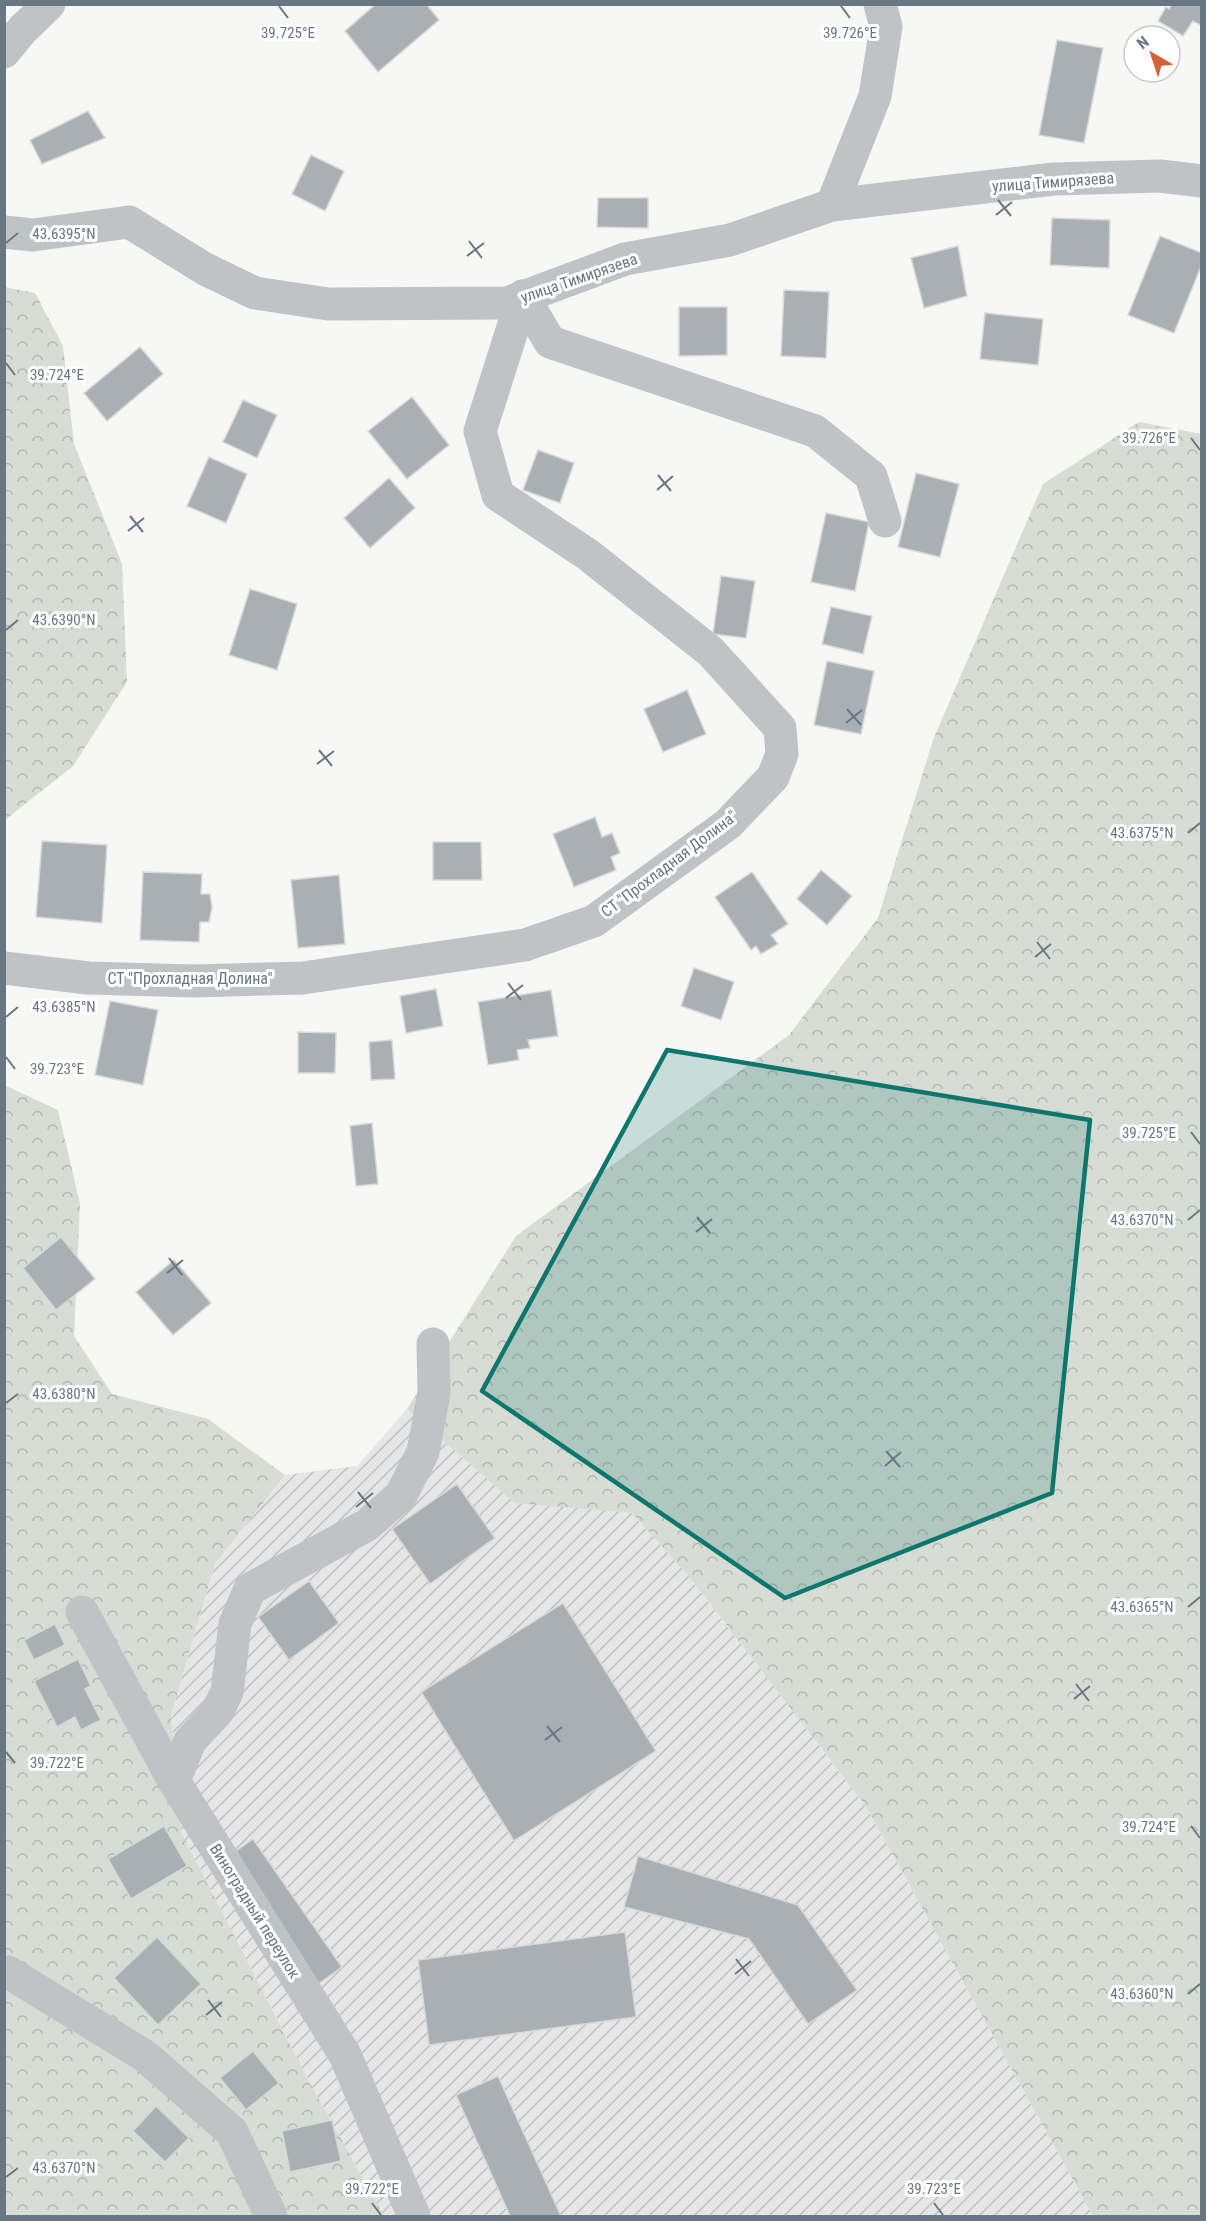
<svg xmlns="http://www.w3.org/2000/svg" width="1206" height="2221" font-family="'Roboto Condensed',sans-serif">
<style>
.industrial{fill:url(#industrial-furrows)}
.forest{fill:url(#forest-crowns)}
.building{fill:#a9b0b5;stroke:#d9d9d7;stroke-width:1.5}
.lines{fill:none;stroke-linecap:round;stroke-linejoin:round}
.minor{stroke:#bfc3c6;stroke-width:33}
.marked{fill:#0f766e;fill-opacity:0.2;stroke:#0f766e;stroke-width:4.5;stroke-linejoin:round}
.ticks{fill:none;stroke:#697783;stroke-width:2}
.labels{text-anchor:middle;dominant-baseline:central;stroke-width:6;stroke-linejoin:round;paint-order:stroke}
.street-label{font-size:16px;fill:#697783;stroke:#fff}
.ticks-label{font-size:15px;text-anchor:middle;fill:#697783;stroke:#fff;stroke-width:6;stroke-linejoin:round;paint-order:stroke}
</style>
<defs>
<pattern id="industrial-furrows" width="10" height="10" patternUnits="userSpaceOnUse" patternTransform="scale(1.5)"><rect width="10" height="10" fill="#e5e6e5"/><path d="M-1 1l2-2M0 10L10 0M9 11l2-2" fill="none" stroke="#bebfbf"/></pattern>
<pattern id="forest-crowns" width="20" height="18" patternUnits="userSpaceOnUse" patternTransform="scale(1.5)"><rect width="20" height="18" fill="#d7dcd4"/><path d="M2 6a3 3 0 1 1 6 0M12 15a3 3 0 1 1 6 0" fill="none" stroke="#b2b7b1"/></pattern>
</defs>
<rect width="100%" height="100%" fill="#f7f7f5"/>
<polygon class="industrial" points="407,1409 515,1502 632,1513 691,1579 865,1805 1093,2216 384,2216 311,2085 181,1832 171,1715 215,1564 285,1475 357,1466"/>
<g class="forest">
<polygon points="5,287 35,293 63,346 74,444 122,564 127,682 73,766 5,820"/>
<polygon points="1139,422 1201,434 1201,2216 1093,2216 865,1805 691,1579 632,1513 515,1503 407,1409 516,1236 789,1035 878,918 933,740 1043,484"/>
<polygon points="4,1085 58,1110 80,1204 74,1336 112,1394 208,1419 285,1475 215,1564 171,1715 181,1832 311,2085 384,2216 5,2216"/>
</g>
<g class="building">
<polygon points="376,4 426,4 439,20 378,72 345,31"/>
<polygon points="1172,4 1202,4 1202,26 1193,21 1183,36 1158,21 1166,7 1169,9"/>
<polygon points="1057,40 1103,48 1084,143 1039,135"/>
<polygon points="88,111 105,138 42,164 30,140"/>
<polygon points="311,155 344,171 325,211 292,194"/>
<polygon points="598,198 648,198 648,228 597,227"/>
<polygon points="1052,218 1110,220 1109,268 1050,265"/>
<polygon points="1160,236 1202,253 1202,264 1174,333 1128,315"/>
<polygon points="958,246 967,296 924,308 911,258"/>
<polygon points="784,290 829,292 826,358 781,356"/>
<polygon points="679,307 727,307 727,355 679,356"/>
<polygon points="985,313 1043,319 1038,365 980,359"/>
<polygon points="140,347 163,374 107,421 84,393"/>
<polygon points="412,397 449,445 407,479 368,431"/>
<polygon points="243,400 277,415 257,458 223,442"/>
<polygon points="538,450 574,463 560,503 523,490"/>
<polygon points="209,457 247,474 226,523 187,506"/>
<polygon points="916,473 959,484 940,557 898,547"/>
<polygon points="389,478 415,508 370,548 344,518"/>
<polygon points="826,513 869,522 855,591 811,582"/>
<polygon points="721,576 755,581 746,638 713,634"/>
<polygon points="250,589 297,604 277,670 229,655"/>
<polygon points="831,607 872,616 863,654 822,644"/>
<polygon points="827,661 874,671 861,734 814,725"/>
<polygon points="687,690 706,734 663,752 644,709"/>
<polygon points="595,817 602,837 612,833 620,853 611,857 616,870 574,887 553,834"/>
<polygon points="42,841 107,845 102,923 36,917"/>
<polygon points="433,842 481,842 482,880 433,880"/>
<polygon points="821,870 852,896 827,925 797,899"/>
<polygon points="143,872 202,874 201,894 210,894 212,908 209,922 200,922 199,942 140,940"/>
<polygon points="752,872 788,924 771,935 778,944 761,954 756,946 751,950 715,897"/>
<polygon points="339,875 345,944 298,948 291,880"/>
<polygon points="694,968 734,982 721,1020 681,1006"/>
<polygon points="436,989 443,1026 406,1033 400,996"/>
<polygon points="551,990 558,1036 528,1040 530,1048 517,1050 519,1060 488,1065 478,1002"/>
<polygon points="110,1001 158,1010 143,1085 95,1075"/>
<polygon points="298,1032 336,1033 335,1073 298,1073"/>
<polygon points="392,1040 395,1079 371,1080 369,1042"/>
<polygon points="372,1123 378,1184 356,1186 350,1126"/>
<polygon points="61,1237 95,1279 56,1310 23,1268"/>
<polygon points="174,1260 211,1303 173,1335 136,1292"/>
<polygon points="457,1484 495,1538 430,1584 392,1529"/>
<polygon points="309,1581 339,1623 289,1660 258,1617"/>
<polygon points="563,1603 656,1751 514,1841 421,1692"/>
<polygon points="55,1624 65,1645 34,1660 24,1640"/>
<polygon points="78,1659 91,1686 85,1689 101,1720 81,1730 75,1717 57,1727 34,1681"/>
<polygon points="164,1826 187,1866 131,1899 108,1859"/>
<polygon points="253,1839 342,1967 317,1985 229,1856"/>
<polygon points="638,1856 798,1905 857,1990 808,2024 749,1939 624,1907"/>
<polygon points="625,1932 636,2017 429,2045 418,1960"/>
<polygon points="157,1937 201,1984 158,2025 114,1978"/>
<polygon points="253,2051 279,2083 246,2110 220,2078"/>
<polygon points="498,2076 561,2216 510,2216 456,2095"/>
<polygon points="156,2106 189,2138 165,2162 133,2131"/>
<polygon points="332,2120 341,2161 290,2172 282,2131"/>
</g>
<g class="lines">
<g class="minor">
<polyline points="4,52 22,30 49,4"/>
<polyline points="832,205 875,96 886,27 880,4"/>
<polyline points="4,232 33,235 129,222 205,269 255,293 328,304 507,303 625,259 730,240 832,205 1054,179 1160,176 1202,181"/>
<polyline points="523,296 550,342 815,431 871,476 885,521"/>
<polyline points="4,968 88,978 193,981 303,978 525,945 594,921 728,824 773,777 782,754 780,728 710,651 587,554 498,495 480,431 523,296"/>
<polyline points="82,1612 174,1781 345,2055 414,2216"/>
<polyline points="174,1781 190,1741 217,1712 227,1692 235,1624 250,1589 367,1525 401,1495 423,1452 434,1393 433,1344"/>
<polyline points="8,1972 145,2056 232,2132 271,2216"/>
</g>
</g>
<path class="marked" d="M667,1050L1090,1120L1052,1493L785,1598L482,1391Z"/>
<path class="ticks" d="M279,6L288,18M841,6L850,18M998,200L1011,216M996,215L1012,202M469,241L482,258M6,243L18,233M467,256L484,243M6,363L15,375M1191,438L1200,450M658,475L671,491M657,490L673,476M130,516L143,532M128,531L144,518M6,630L18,620M847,709L861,725M846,723L862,710M319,750L332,766M317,764L334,751M1188,833L1200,823M1037,942L1050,959M1035,957L1051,944M508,983L521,1000M506,998L523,985M6,1017L18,1007M6,1057L15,1069M1191,1132L1200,1144M697,1217L710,1233M1188,1220L1200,1210M696,1232L712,1219M169,1258L182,1275M167,1273L183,1260M6,1403L18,1394M886,1451L900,1467M885,1466L901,1452M358,1492L371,1508M356,1507L373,1493M1188,1607L1200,1597M1076,1684L1089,1701M1074,1699L1090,1686M547,1726L560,1742M545,1740L562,1727M6,1752L15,1763M1191,1826L1200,1838M736,1959L749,1976M735,1974L751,1961M1188,1994L1200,1984M208,2000L221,2017M206,2015L222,2002M6,2177L18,2168M372,2203L381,2215M934,2203L943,2215"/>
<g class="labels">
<g class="street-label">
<text transform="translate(1053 182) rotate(-4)">улица Тимирязева</text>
<text transform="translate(579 278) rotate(-19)">улица Тимирязева</text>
<text transform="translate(669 864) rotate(-37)">СТ "Прохладная Долина"</text>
<text x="190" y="978">СТ "Прохладная Долина"</text>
<text transform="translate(255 1911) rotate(58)">Виноградный переулок</text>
</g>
</g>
<g class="ticks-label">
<text x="288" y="38">39.725°E</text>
<text x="850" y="38">39.726°E</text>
<text x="64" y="239">43.6395°N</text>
<text x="57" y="380">39.724°E</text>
<text x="1149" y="443">39.726°E</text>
<text x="64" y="625">43.6390°N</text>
<text x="1142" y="838">43.6375°N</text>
<text x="64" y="1012">43.6385°N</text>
<text x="57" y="1074">39.723°E</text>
<text x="1149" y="1138">39.725°E</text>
<text x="1142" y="1225">43.6370°N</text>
<text x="64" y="1399">43.6380°N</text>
<text x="1142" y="1612">43.6365°N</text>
<text x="57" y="1768">39.722°E</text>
<text x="1149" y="1832">39.724°E</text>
<text x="1142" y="1999">43.6360°N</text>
<text x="64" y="2173">43.6370°N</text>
<text x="372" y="2194">39.722°E</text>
<text x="934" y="2194">39.723°E</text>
</g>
<rect width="1206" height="2221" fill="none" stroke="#697783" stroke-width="12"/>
<g transform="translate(1152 54) rotate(321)"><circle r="28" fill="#ffffff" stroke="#c3c9cd" stroke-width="1.5"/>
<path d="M0-4.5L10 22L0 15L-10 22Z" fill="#d56137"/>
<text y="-9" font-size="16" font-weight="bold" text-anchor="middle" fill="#697783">N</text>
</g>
</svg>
